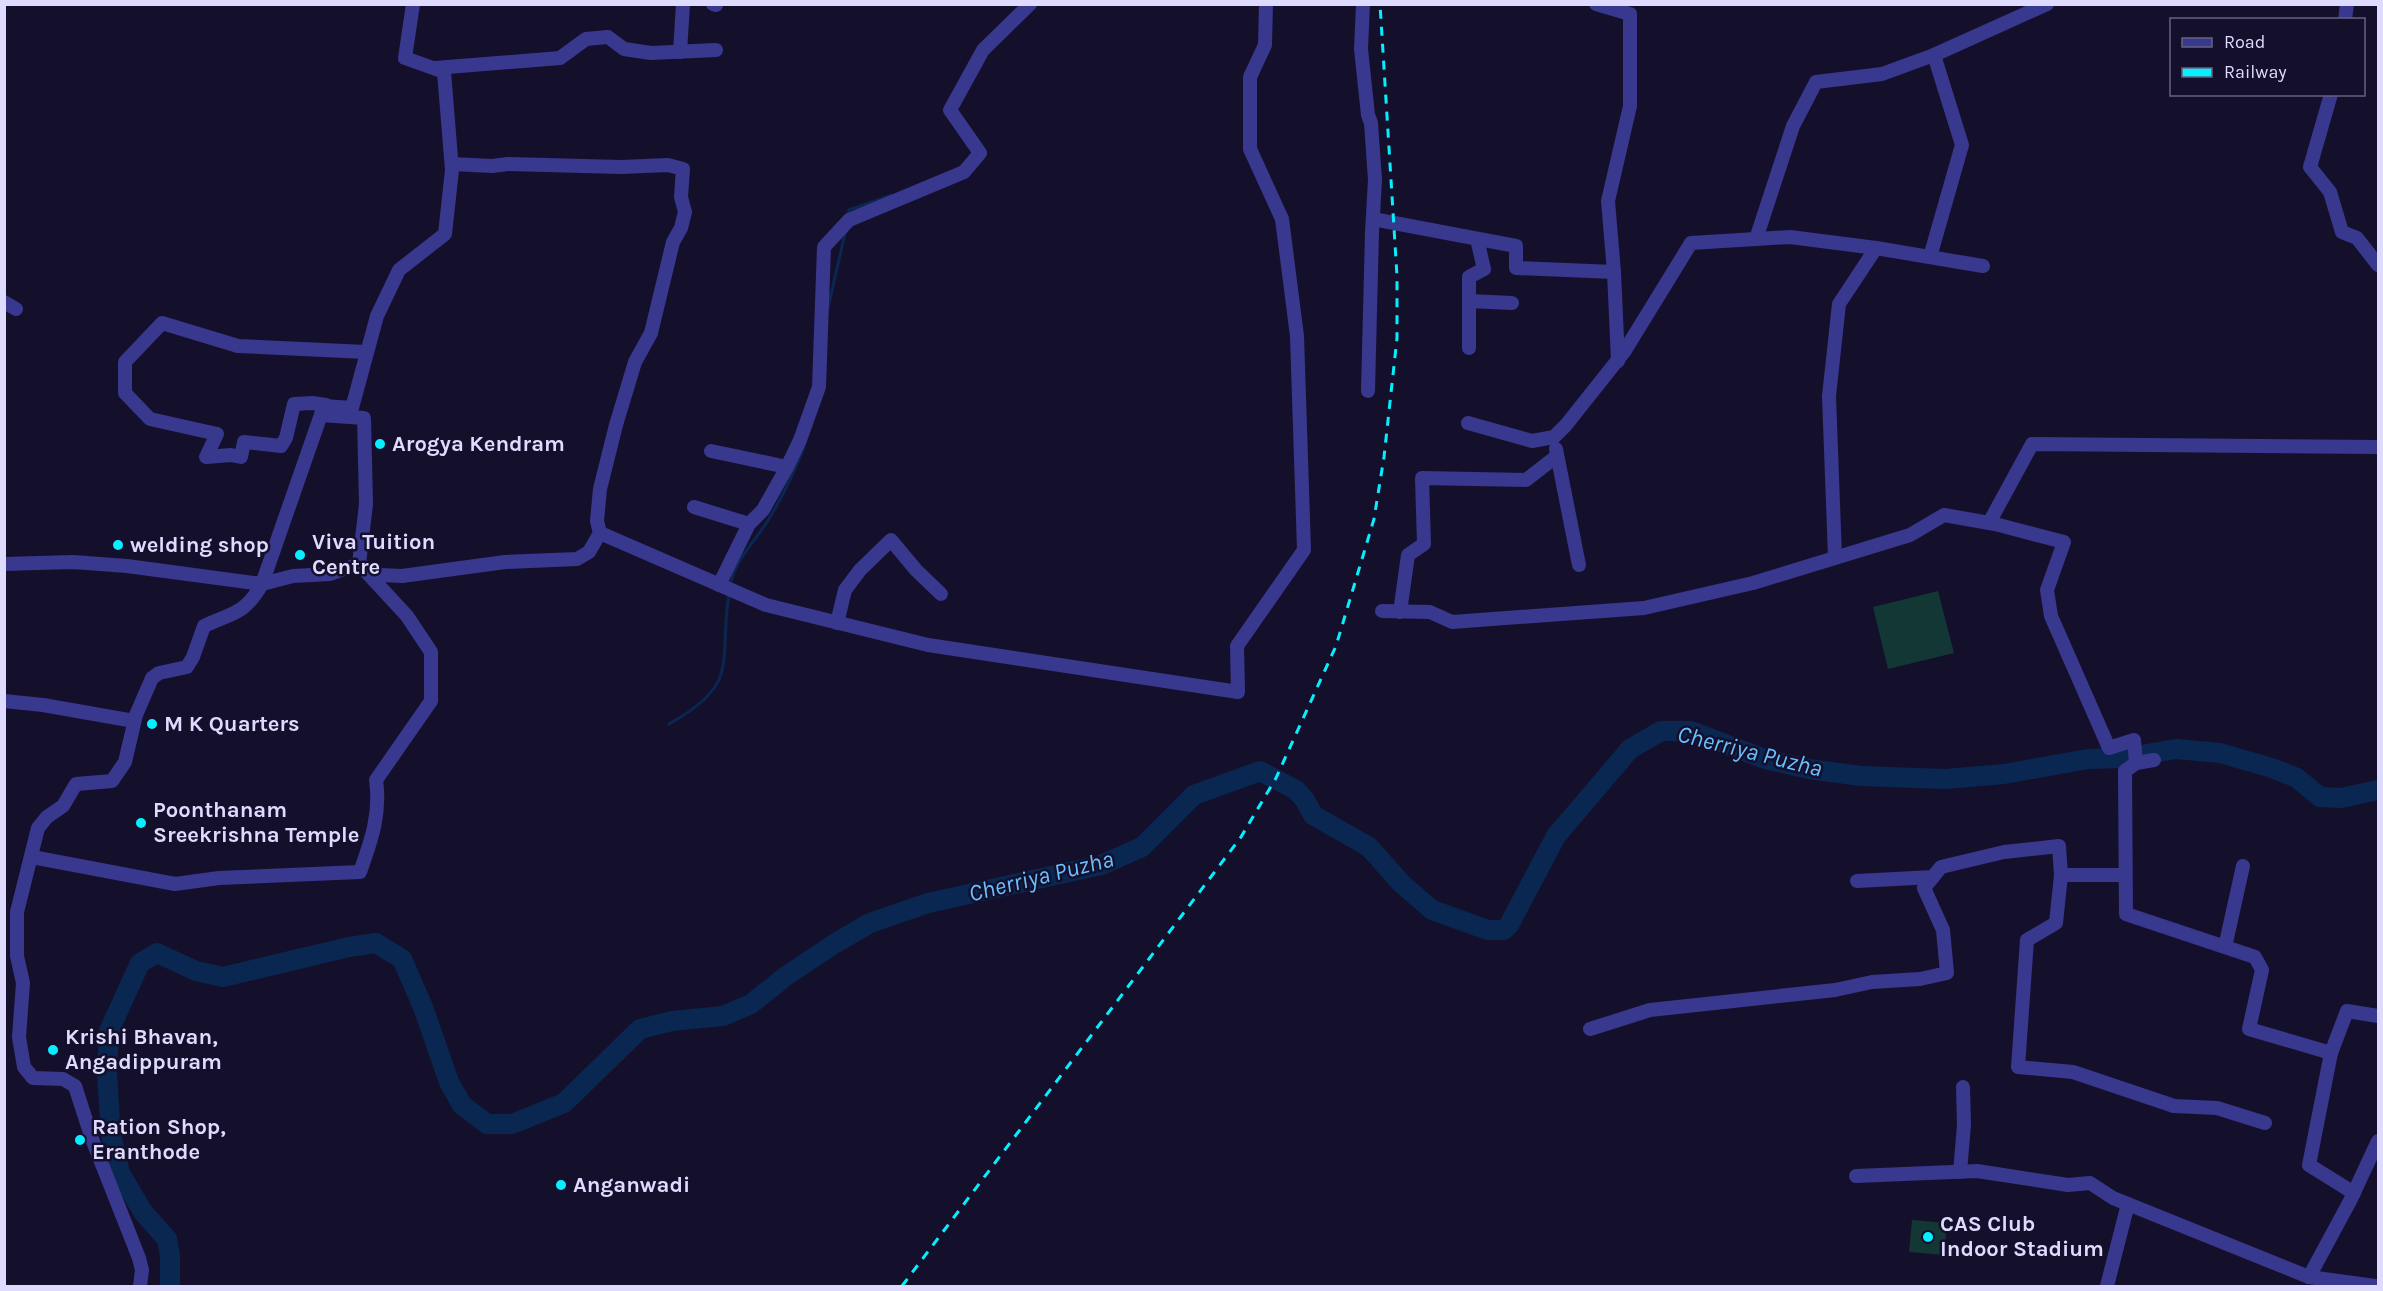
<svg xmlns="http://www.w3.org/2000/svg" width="2383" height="1291" font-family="Karla,sans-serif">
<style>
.green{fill:#123734}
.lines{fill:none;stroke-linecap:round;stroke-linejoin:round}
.stream{stroke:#0a2751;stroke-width:3}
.river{stroke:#0a2751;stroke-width:20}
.minor{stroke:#38388e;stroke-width:14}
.rail{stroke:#07efff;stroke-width:3;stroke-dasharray:9 8;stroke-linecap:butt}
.poi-dot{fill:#07efff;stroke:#14102c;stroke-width:2}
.labels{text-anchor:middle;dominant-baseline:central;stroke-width:5;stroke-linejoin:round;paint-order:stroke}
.poi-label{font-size:22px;font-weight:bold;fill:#dedbff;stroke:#14102c;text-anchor:start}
.water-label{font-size:24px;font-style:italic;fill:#69bfff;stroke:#14102c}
</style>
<rect width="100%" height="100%" fill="#14102c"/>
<g class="green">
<polygon points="1938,591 1954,653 1888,669 1873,607"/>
<polygon points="1912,1220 1947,1223 1944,1255 1909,1252"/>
</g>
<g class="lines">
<g class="stream">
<polyline points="848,214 849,210 892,195"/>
<polyline points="828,308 845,233"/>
<path d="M730,586C734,562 754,542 767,522C782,498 794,473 804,447"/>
<path d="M669,724C742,683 718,663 729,593"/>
</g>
<polyline class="river" points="170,1286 170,1256 167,1239 143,1212 120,1173 111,1135 107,1075 109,1031 140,963 157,953 196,971 223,977 349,947 376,943 402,959 423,1007 449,1082 462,1105 487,1124 512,1124 564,1103 640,1029 672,1021 723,1016 751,1004 786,976 834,944 870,923 928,903 1101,865 1142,847 1194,795 1260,771 1296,790 1305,800 1313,815 1369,847 1401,883 1432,910 1488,930 1504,930 1509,925 1556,836 1630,749 1661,731 1691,731 1765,759 1809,769 1861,776 1945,779 2004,774 2088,759 2123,758 2176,749 2220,753 2272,768 2297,778 2320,797 2341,798 2378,790"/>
<g class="minor">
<polyline points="713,4 716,5"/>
<polyline points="1363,4 1361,49 1368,115 1371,123 1375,180 1372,232 1368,391"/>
<polyline points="1596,4 1630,14 1630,106 1608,201 1614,272 1618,361"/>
<polyline points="2345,20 2347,4"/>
<polyline points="680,52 683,4"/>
<polyline points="435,68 560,58 586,39 608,37 624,49 651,53 716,50"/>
<polyline points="2331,94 2310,167 2330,192 2342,232 2357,238 2378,265"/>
<polyline points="452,164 492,166 508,164 621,167 668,165 683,169 681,197 685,212 681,228 673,242 651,333 635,362 616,425 600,489 597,521 600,533"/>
<polyline points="1373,219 1516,246 1516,268 1614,272"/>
<polyline points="1756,239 1793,126 1816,82 1882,74 1934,55 2047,4"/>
<polyline points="1930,257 1962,145 1934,55"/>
<polyline points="1469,301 1512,303"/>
<polyline points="4,302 16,309"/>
<polyline points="1469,348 1469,277 1484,269 1477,239"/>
<polyline points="326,405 312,403 294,404 286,438 281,446 244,442 241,457 231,455 206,457 217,434 150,419 125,393 125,362 162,323 238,346 366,352"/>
<polyline points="1468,423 1532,441 1554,437 1566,425 1624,352 1691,243 1790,237 1876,248 1983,266"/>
<polyline points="1556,449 1579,565"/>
<polyline points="711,451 787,467"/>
<polyline points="694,507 749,524"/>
<polyline points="1989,523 2032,444 2378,447"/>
<polyline points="1835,557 1829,396 1839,304 1876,248"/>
<polyline points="4,564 73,562 127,566 262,584 293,576 330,574 359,564 380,575 402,576 505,562 577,559 589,552 600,533 766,605 928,645 1238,692 1237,646 1304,550 1297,336 1282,219 1250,149 1250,77 1265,45 1266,4"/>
<polyline points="719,585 749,524 763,510 787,467 800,440 819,387 824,247 849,220 964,172 980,153 950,110 983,50 1030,4"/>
<polyline points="1382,611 1430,612 1452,622 1644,608 1753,583 1910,535 1944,515 1995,524 2064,542 2047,590 2051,616 2109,748 2134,740 2136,763"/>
<polyline points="1400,612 1408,555 1424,544 1422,478 1526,480 1557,456"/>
<polyline points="837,623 845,590 860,570 891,540 916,570 941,594"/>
<polyline points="4,701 43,705 134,721"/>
<polyline points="2154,760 2136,763 2125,771 2126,914 2255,957 2262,970 2249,1029 2331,1053 2347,1011 2378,1016"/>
<path d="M32,857L175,884L219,878L360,872C371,841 381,814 376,780L431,701V652L407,616L359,564L366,504L364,418L321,415"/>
<polyline points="2061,875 2056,923 2027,940 2018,1067 2073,1072 2174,1106 2217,1108 2265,1123"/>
<polyline points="1857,881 1933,877"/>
<polyline points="2225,947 2243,866"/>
<polyline points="1590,1029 1650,1010 1835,990 1872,982 1920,979 1947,973 1943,930 1924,888 1941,867 2004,852 2059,846 2061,875 2125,875"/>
<polyline points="2331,1053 2309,1165 2354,1193"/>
<polyline points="1960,1172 1964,1125 1963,1087"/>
<polyline points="1856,1176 1977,1171 2068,1185 2090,1183 2113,1198 2309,1277 2375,1286"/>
<polyline points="2309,1277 2350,1201 2378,1141"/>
<path d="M140,1286L142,1270L139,1258L92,1139L75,1086L63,1079L33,1078L24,1067L19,1037L23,983L17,956V912L38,828L47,817L63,806L76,784L112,781L125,762L136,715L152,678L159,673L187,667L193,657L204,626C234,612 244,615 262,584L324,406L352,408L377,316L399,270L445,234L452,170L444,72L405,58L413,4"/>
<polyline points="2107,1286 2128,1204"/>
</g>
<polyline class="rail" points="902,1286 1241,837 1276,778 1336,646 1374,519 1384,457 1397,338 1397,276 1380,4"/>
</g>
<g class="poi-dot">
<circle cx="380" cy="444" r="6"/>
<circle cx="118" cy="545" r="6"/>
<circle cx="300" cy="555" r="6"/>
<circle cx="152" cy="724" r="6"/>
<circle cx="141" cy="823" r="6"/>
<circle cx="53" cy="1050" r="6"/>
<circle cx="80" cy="1140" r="6"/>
<circle cx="561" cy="1185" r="6"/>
<circle cx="1928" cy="1237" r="6"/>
</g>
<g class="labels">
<g class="poi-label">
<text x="392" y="444">Arogya Kendram</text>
<text x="312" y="542">Viva Tuition<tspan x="312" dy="25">Centre</tspan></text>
<text x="130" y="545">welding shop</text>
<text x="164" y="724">M K Quarters</text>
<text x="153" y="810">Poonthanam<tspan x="153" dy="25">Sreekrishna Temple</tspan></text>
<text x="65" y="1037">Krishi Bhavan,<tspan x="65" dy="25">Angadippuram</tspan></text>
<text x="92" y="1127">Ration Shop,<tspan x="92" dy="25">Eranthode</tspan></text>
<text x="573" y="1185">Anganwadi</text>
<text x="1940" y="1224">CAS Club<tspan x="1940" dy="25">Indoor Stadium</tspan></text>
</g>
<g class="water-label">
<text transform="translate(1750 751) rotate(14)">Cherriya Puzha</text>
<text transform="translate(1041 876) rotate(-14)">Cherriya Puzha</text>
</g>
</g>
<rect width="2383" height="1291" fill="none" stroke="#dedbff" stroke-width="12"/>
<rect x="2170" y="18" width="195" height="78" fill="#14102c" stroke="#656180" stroke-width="1.5"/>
<rect x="2182" y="38" width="30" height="9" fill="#38388e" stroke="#656180" stroke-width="1.5"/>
<text x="2224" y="48" font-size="18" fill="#dedbff">Road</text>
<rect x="2182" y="68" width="30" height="9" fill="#07efff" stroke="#656180" stroke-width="1.5"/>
<text x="2224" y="78" font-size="18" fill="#dedbff">Railway</text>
</svg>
